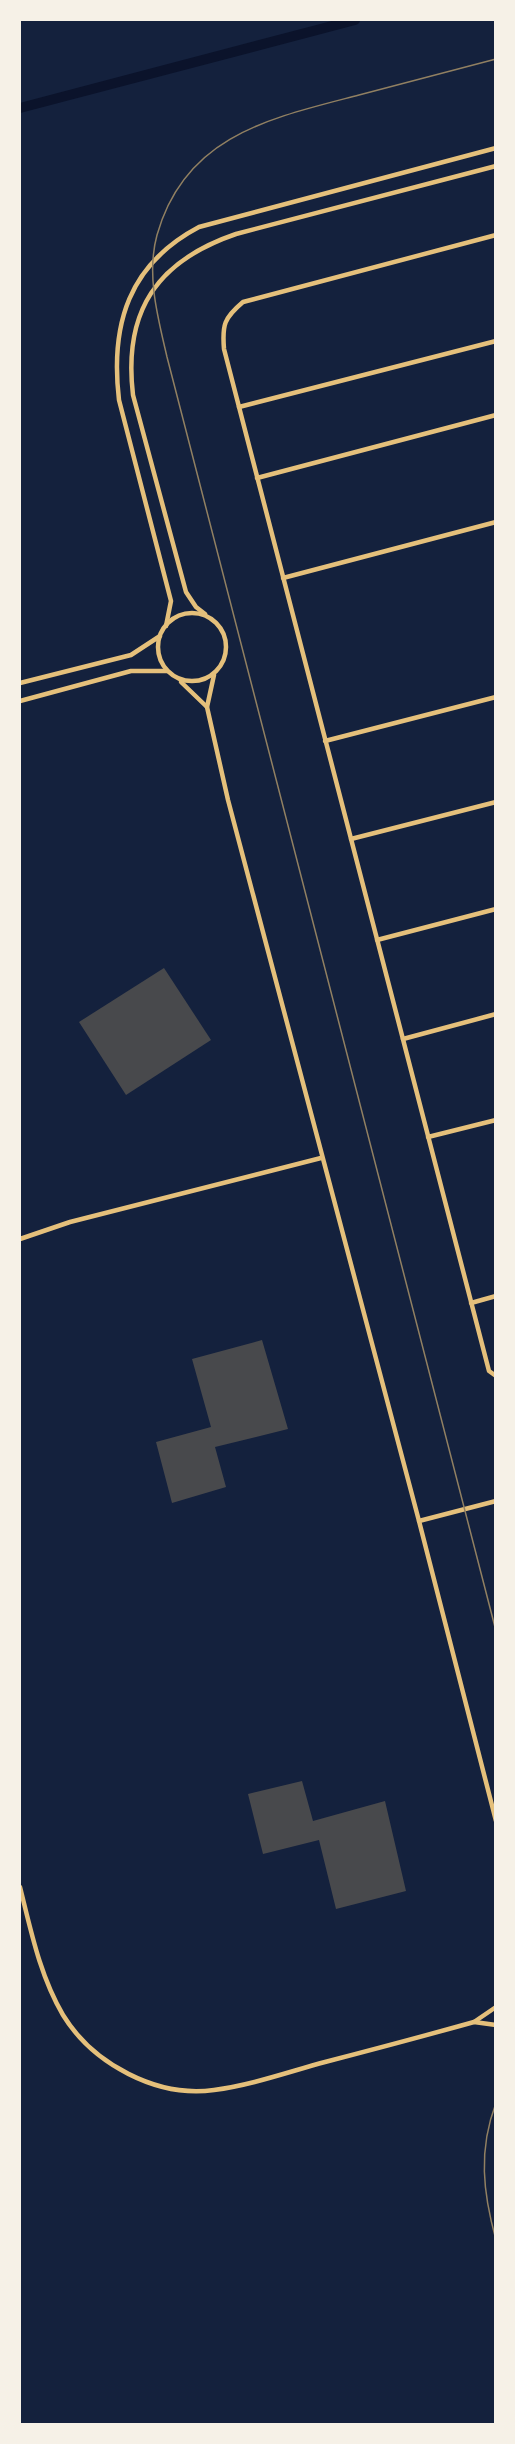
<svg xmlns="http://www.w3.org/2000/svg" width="515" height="2444" font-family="'Alegreya Sans',sans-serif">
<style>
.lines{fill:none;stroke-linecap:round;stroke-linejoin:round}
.canal{stroke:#0b132b;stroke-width:10}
.building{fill:#48494c}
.minor{stroke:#e5c07b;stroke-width:4.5}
.tram{stroke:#918062;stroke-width:1.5}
</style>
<rect width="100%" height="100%" fill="#14213d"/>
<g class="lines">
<polyline class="canal" points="20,108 355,20"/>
</g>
<g class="building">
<polygon points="164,968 211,1040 126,1095 79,1022"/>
<polygon points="262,1340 288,1429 215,1447 226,1487 172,1503 156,1442 211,1427 192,1359"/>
<polygon points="302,1781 313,1821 385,1801 406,1891 336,1909 319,1840 263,1854 248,1794"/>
</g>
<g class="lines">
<g class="minor">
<path d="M496,235L243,302C224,318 222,325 224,349L489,1371L496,1376"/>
<polyline points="239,407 496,341"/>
<polyline points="257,478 496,415"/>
<polyline points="283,578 496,522"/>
<circle cx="192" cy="647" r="34"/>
<path d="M205,614L196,607L186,592L133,395C123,311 157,261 236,234L496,166"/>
<path d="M166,626L171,601L119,400C110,324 129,264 199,227L496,148"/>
<polyline points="214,675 207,707 228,800 419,1521 496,1821"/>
<polyline points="181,682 207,707"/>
<polyline points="20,683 131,655 160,636"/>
<polyline points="20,701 131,671 167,671"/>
<polyline points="325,741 496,697"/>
<polyline points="351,839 496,802"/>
<polyline points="377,940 496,909"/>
<polyline points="403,1039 496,1014"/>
<polyline points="428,1137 496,1120"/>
<polyline points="20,1239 70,1222 321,1158"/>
<polyline points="471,1303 496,1296"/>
<polyline points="419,1521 496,1501"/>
<path d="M20,1887C31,1931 40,1976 63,2015C93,2064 157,2098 214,2090C252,2085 288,2072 325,2062C375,2049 424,2036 474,2022L496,2007"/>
<polyline points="474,2022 496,2025"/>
</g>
<g class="tram">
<path d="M496,59C450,71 404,83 359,95C271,118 185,135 157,235C146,275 158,318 167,357L496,1631"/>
<path d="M496,2103C478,2150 483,2193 496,2240"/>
</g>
</g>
<rect width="515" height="2444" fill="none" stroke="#f6f1e7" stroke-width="42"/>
</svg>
